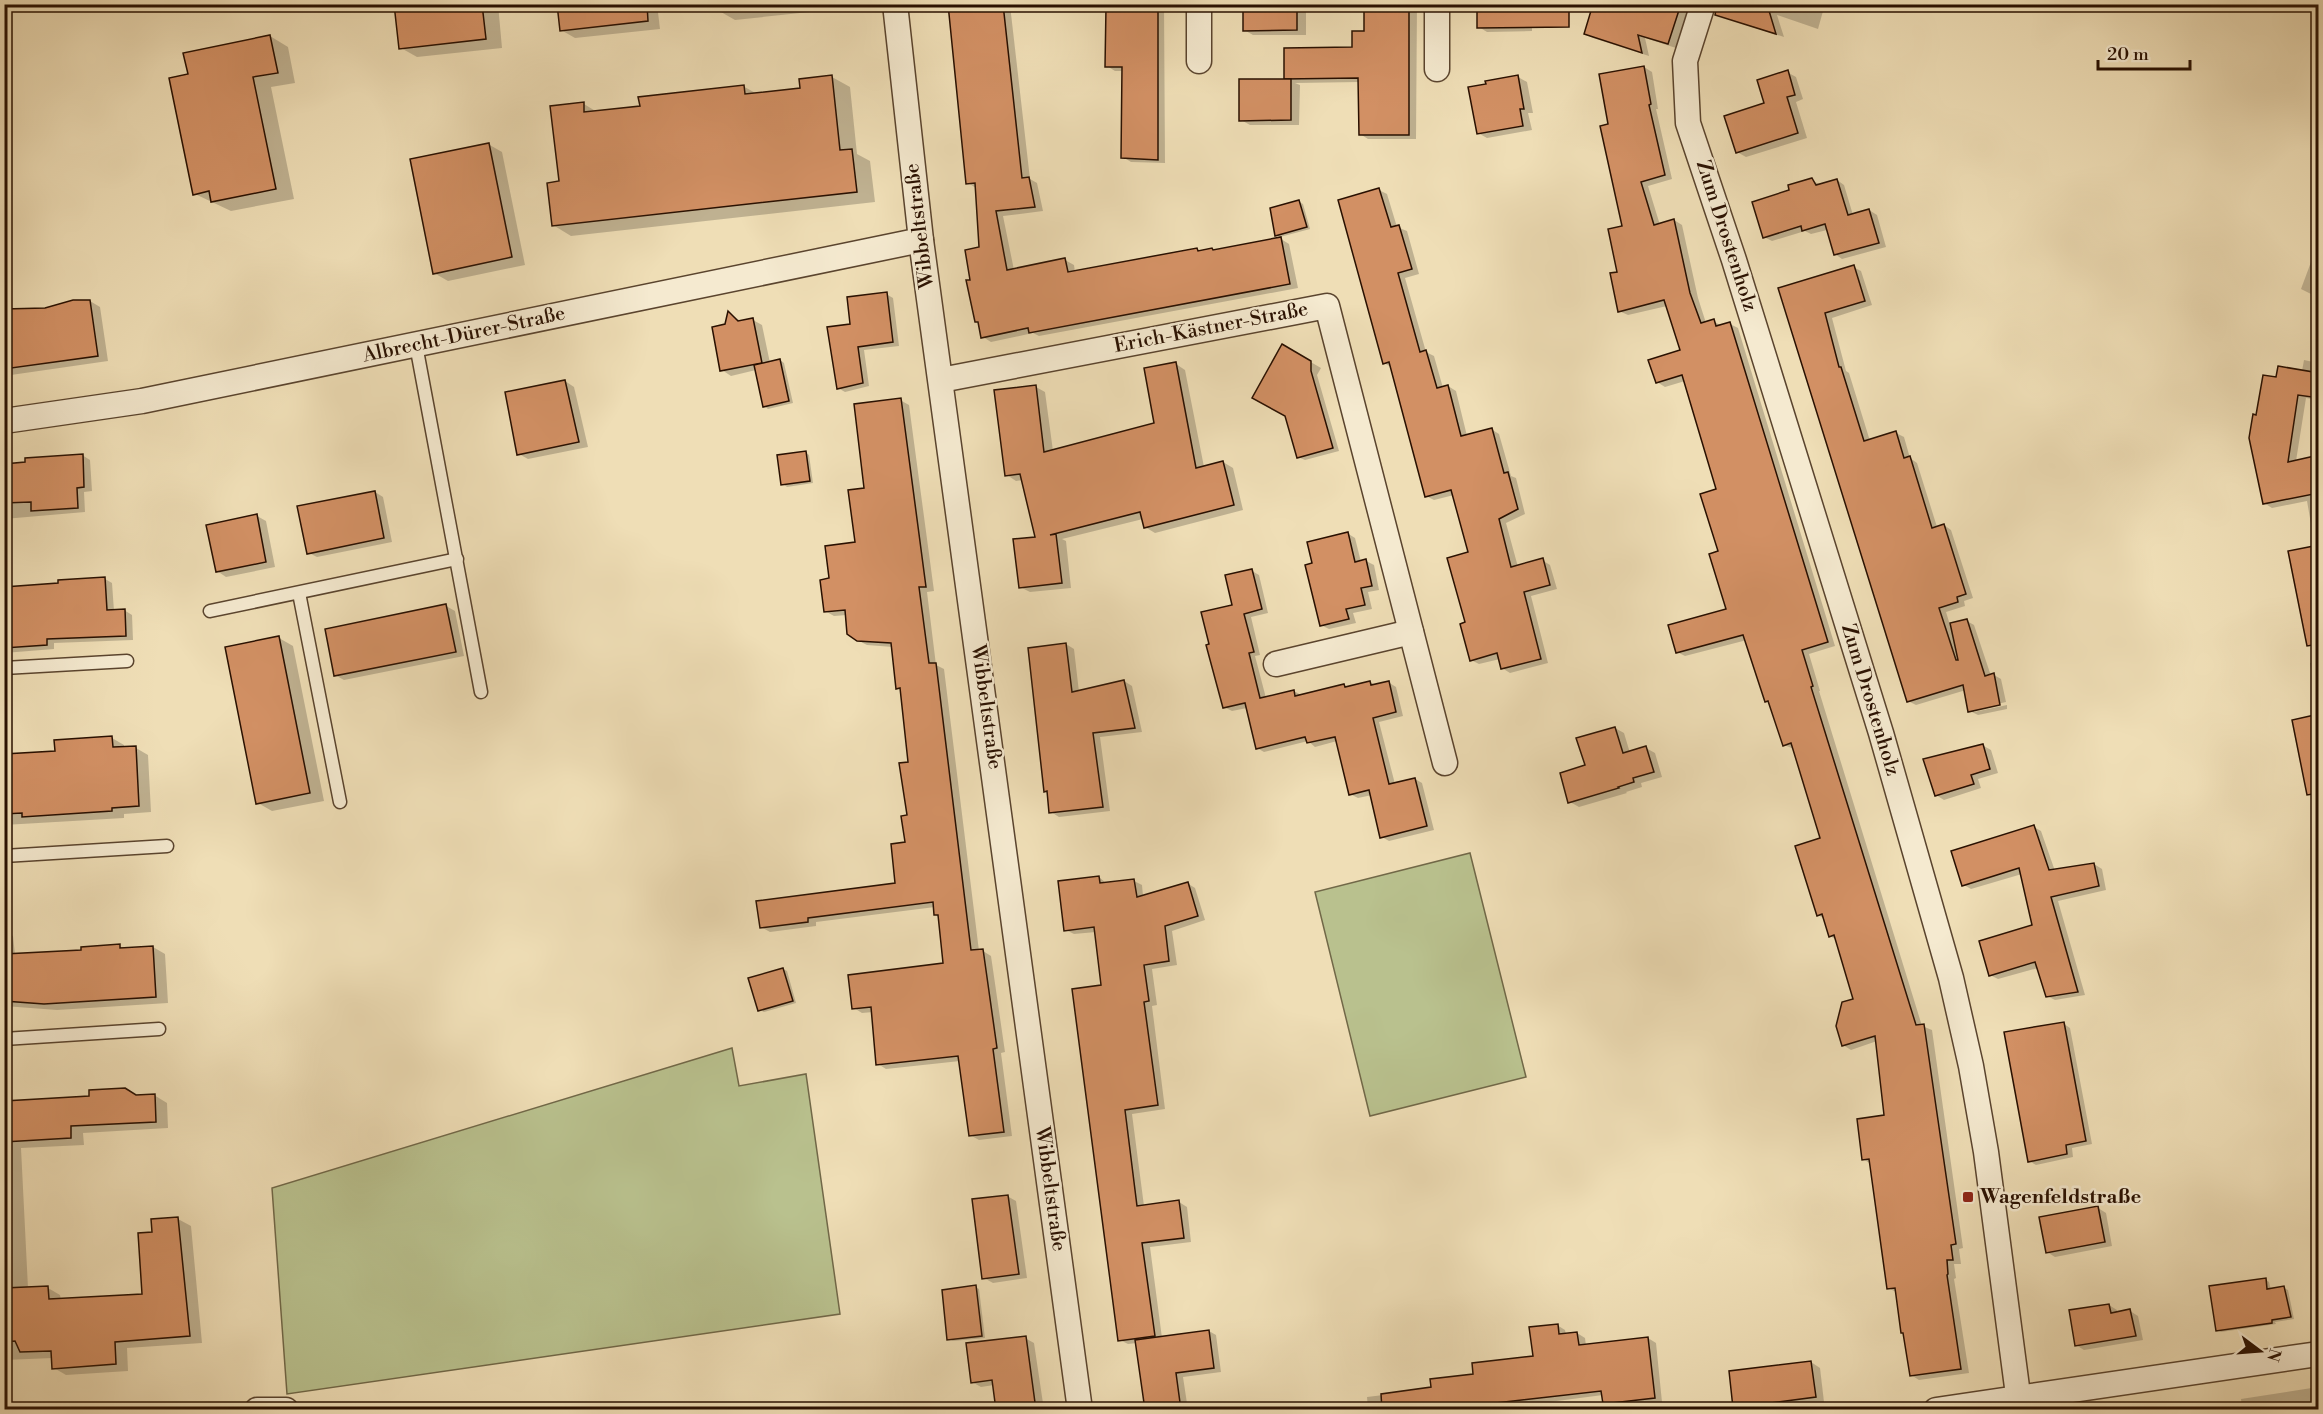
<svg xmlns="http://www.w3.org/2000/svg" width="2323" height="1414" font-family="'Libre Bodoni',serif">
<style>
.green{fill:#b9c18e;stroke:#716848;stroke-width:1.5}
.shadow{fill:#0003}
.building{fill:#d29064;stroke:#291001;stroke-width:1.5}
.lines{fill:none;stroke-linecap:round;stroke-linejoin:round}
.service-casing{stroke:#5a442e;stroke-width:15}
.minor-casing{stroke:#5a442e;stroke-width:27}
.service{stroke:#f5ead0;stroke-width:12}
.minor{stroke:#f5ead0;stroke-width:24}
.poi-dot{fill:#8f2418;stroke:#f5ead0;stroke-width:2}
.labels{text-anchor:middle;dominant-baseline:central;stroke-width:5;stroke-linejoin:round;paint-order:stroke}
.street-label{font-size:20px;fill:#291001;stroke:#f5ead0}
.poi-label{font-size:20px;font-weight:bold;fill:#291001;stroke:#f5ead0;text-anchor:start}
</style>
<rect width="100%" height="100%" fill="#efdeb6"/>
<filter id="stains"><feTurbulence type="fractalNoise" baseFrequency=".00333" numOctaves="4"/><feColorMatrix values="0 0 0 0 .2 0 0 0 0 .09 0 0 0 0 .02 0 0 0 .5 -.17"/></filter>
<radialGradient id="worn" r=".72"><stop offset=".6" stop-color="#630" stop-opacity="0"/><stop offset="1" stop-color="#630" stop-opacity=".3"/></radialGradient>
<g class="green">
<polygon points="1470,853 1526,1077 1370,1116 1315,892"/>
<polygon points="732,1048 739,1086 806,1074 840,1314 287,1394 272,1188"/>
</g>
<g class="shadow">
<polygon points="396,4 498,4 502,48 417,57 401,48"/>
<polygon points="558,4 657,4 660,29 575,38 561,30"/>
<polygon points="720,4 819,4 819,11 735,20 721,12"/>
<polygon points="949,4 1010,5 1030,179 1037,183 1043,211 1003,216 1014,270 1065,260 1074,265 1075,272 1197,249 1201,252 1215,251 1281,239 1289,244 1298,288 1039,336 1033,333 991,342 983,337 979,323 976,321 971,281 980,248 976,188 968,183"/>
<polygon points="1131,4 1164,4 1165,163 1131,162 1123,157 1124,71 1115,71 1107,66"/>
<polygon points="1272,4 1313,4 1306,5 1306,35 1253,35 1244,30 1272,7"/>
<polygon points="1366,4 1417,4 1416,139 1368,139 1360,134 1360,82 1295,83 1300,85 1299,125 1250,125 1241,120 1290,80 1286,78 1353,49 1366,32"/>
<polygon points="1532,4 1532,31 1487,32 1479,27"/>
<polygon points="1594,4 1690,4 1676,48 1645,38 1649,56 1593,38 1585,34"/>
<polygon points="1740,4 1825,4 1818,29 1777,15 1784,37 1743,24 1735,20"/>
<polygon points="270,36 288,47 295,83 271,87 294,199 231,211 195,194 190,75"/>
<polygon points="1644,67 1652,72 1658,109 1656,109 1672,179 1648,186 1660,225 1674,220 1682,225 1698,298 1706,323 1713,321 1722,326 1730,324 1738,328 1835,646 1809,654 1820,691 1819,691 1922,1026 1932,1030 1963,1248 1959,1249 1961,1264 1954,1264 1956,1278 1954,1279 1969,1373 1919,1380 1911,1375 1896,1292 1888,1288 1871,1164 1863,1159 1886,1116 1877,1041 1851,1050 1843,1045 1855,1000 1837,940 1830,936 1825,919 1818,915 1822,839 1794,749 1784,745 1771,704 1766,701 1747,640 1685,656 1677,652 1728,610 1720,552 1718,490 1685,381 1665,387 1657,382 1681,351 1667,306 1628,315 1619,311 1619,273 1624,228 1610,125"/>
<polygon points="1787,72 1796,77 1803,99 1796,102 1807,138 1746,157 1737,152"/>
<polygon points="832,77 850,87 857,154 870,161 875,202 571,236 553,225 560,182 584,104 597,112 641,107 743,86 757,94 801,89"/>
<polygon points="1518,77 1527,82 1533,113 1528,113 1532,130 1487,138 1478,133"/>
<polygon points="488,144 502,152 525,265 448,281 434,273"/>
<polygon points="1811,180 1819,184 1837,180 1844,185 1853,215 1869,210 1877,215 1886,247 1842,259 1835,254 1827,230 1811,234 1805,231 1772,241 1764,237 1791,191"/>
<polygon points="1379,190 1387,194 1397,227 1407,231 1419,274 1405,278 1426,352 1434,356 1443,388 1448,386 1456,391 1467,436 1491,429 1499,434 1511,476 1516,478 1525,514 1506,523 1518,567 1542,560 1550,565 1557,589 1531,596 1548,663 1510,673 1502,668 1500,659 1479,664 1471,660 1466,623 1470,553 1454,495 1434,500 1426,496 1391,367 1384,363"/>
<polygon points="1299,202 1303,204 1310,229 1280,237 1276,235"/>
<polygon points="2311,262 2318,265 2318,306 2313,303 2315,296 2301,289"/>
<polygon points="1853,267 1861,271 1872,305 1832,318 1846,371 1849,373 1870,441 1896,433 1904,437 1910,458 1917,463 1937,527 1944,525 1951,530 1973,598 1964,601 1965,606 1946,612 1950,625 1967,621 1974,625 1991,676 1994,675 2001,679 2006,702 1974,709 1974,712 2007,705 2007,709 1978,715 1970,711 1966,690 1916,705 1908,701 1780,289"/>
<polygon points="886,294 893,298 899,346 864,350 869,386 845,392 838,388 851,326"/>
<polygon points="90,301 100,307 108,361 4,376 4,310 45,310"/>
<polygon points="729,313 742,322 753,320 762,325 770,363 780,360 784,363 793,403 768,409 764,406 756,370 731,376 722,370 726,325"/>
<polygon points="1283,346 1321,368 1317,375 1339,451 1305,460 1298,457"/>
<polygon points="2304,360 2318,363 2318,400 2306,398 2296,461 2318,457 2318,709 2310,663 2315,662 2290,553 2315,547 2307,501 2272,508 2264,503 2257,417 2277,379 2302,371"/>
<polygon points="1176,364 1185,370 1204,467 1223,462 1233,468 1243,510 1155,533 1145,527 1143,519 1062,539 1066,541 1071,588 1030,592 1020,587 1037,538 1023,480 1016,481 1007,475 1036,387 1045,392 1053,451 1156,424"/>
<polygon points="565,381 574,387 588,447 528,459 519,454"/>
<polygon points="900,400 909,405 934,591 927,592 936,665 944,669 979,951 983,951 991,956 1005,1052 1001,1053 1012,1136 979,1140 970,1135 960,1061 886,1069 878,1064 873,1012 862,1013 854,1008 945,964 939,917 936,915 935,907 816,922 816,926 770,932 761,927 897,884 907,843 910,763 901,690 898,688 893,647 867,645 857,640 847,615 834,616 825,611 831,580 856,543 865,490"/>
<polygon points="805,452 809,455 813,483 787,487 783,484"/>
<polygon points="82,455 90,460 92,491 84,492 85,512 4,519 4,465"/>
<polygon points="375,492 383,497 392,542 317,557 309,553"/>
<polygon points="257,516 266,521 275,567 226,577 217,571"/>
<polygon points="1347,533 1355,538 1361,562 1366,561 1374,565 1379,590 1368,592 1372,609 1353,613 1356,623 1329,629 1321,625 1314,564"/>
<polygon points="1252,571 1259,575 1268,613 1251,617 1260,655 1255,656 1266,698 1294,691 1301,695 1370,682 1375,685 1388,682 1396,687 1403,716 1379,722 1395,784 1415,779 1422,783 1434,830 1389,841 1382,837 1372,795 1358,798 1350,794 1337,741 1315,747 1308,741 1264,752 1257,748 1247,708 1232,711 1224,707 1234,606"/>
<polygon points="105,579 112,583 114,611 124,610 132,615 133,640 54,643 54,649 4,653 4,588"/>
<polygon points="446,606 455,611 464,656 344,680 335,675"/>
<polygon points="279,638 293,646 324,801 272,811 258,803"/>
<polygon points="1066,644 1074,649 1079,692 1124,681 1132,686 1142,732 1100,737 1110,811 1059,817 1051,812 1048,792 1045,791"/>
<polygon points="1615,728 1624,733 1630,753 1646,748 1655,753 1662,777 1641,783 1642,787 1626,792 1627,793 1579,807 1570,802"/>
<polygon points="112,738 124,745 124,748 136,748 148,755 151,812 124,814 124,818 4,825 4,755 56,752"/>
<polygon points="1982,745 1991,750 1998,773 1978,779 1981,788 1944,800 1936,795"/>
<polygon points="2034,827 2041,831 2055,871 2094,864 2102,869 2106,890 2058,901 2085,995 2055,1000 2047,996 2038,968 1998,979 1990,975 2034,926 2022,874 1971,889 1964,885"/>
<polygon points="1099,877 1107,884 1134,881 1142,885 1143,896 1187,883 1195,888 1205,920 1172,931 1177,965 1152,969 1157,1005 1152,1006 1165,1109 1132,1114 1144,1206 1179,1202 1187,1207 1191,1242 1150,1247 1162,1338 1209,1331 1216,1335 1221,1372 1183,1377 1188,1410 1146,1410 1137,1343 1128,1344 1120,1340 1103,986 1096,932 1074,934 1066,930"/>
<polygon points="4,931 13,936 15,955 82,951 119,946 125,949 153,947 165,954 168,1003 57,1010 4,1006"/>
<polygon points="783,969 787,971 796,1003 764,1012 760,1010"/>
<polygon points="2064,1024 2070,1028 2092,1144 2072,1148 2073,1157 2036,1165 2029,1161"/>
<polygon points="154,1095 167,1103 168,1128 83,1133 84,1145 21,1148 28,1288 48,1288 60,1295 61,1300 143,1295 154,1234 178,1219 191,1226 202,1343 127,1348 128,1371 66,1375 54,1368 53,1358 4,1360 4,1102"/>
<polygon points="1007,1196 1016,1201 1027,1278 993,1283 984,1278"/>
<polygon points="2098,1208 2106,1213 2112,1246 2055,1257 2047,1252"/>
<polygon points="2265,1279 2269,1282 2271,1290 2284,1288 2288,1290 2294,1319 2275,1322 2276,1324 2221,1332 2217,1330"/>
<polygon points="975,1287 979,1289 985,1338 953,1341 949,1339"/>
<polygon points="2109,1305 2117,1310 2117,1313 2130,1311 2138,1316 2143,1340 2084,1350 2076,1345"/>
<polygon points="1557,1325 1565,1330 1566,1335 1577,1333 1585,1338 1586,1346 1648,1338 1656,1343 1662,1402 1612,1407 1604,1403 1603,1395 1487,1410 1368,1410 1367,1397 1432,1389 1534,1357"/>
<polygon points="1025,1338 1034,1343 1044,1410 997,1410 994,1385 981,1387 972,1382"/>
<polygon points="1811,1362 1820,1368 1824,1402 1762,1410 1740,1410 1735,1407"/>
<polygon points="2318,1387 2318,1410 2235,1410 2242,1408 2241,1399"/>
<polygon points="2192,1406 2199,1410 2163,1410"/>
</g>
<g class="building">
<polygon points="394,4 482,4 486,39 399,49"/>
<polygon points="557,4 647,4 648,21 560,31"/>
<polygon points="948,4 1003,4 1022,178 1029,177 1035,207 996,211 1007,270 1065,258 1068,272 1197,248 1198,251 1212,248 1213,250 1281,237 1290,284 1029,333 1028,328 981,338 978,322 975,322 966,280 970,280 965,250 979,247 975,183 966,184"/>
<polygon points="1129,4 1157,4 1158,8 1158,160 1121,158 1122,67 1105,67 1106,7 1129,7"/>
<polygon points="1364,4 1409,4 1409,135 1359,135 1358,78 1284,79 1284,48 1352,47 1352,31 1364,31"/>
<polygon points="1477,4 1569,4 1569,27 1477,28"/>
<polygon points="1593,4 1681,4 1668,44 1638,35 1642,53 1584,34"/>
<polygon points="1717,4 1767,4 1776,34 1715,15"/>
<polygon points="1243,5 1297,6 1297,30 1243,31"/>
<polygon points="270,35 278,73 253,77 276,189 211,202 209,191 193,195 169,78 188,74 183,53"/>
<polygon points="1644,66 1651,104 1649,105 1665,175 1641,182 1654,225 1674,219 1690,293 1701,323 1714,319 1716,326 1730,322 1828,642 1802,650 1813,686 1811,687 1916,1025 1924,1024 1956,1244 1951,1245 1953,1260 1947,1260 1948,1274 1947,1275 1961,1369 1910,1376 1903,1333 1901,1333 1895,1288 1887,1289 1869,1159 1862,1160 1857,1119 1884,1115 1875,1036 1842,1046 1836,1026 1842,1002 1853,999 1834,935 1829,937 1822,914 1817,916 1795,846 1820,838 1791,743 1783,746 1768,701 1765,702 1743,635 1676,653 1668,625 1726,609 1709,554 1718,551 1700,494 1716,489 1682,375 1656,383 1648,360 1680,350 1664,300 1618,312 1610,273 1617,272 1608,229 1622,226 1600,126 1608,124 1599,74"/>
<polygon points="1788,70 1795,95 1787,97 1798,133 1736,153 1724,116 1764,103 1757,80"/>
<polygon points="832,75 840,150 852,149 857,192 552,226 547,183 559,181 550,106 584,102 584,112 640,106 638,97 744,85 745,94 800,88 799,79"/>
<polygon points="1518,75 1524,109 1520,109 1523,126 1477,134 1468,87 1486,84 1485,81"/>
<polygon points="1239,79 1291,79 1291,120 1239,121"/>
<polygon points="489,143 512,257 433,274 410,159"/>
<polygon points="1812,178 1816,185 1837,179 1848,215 1869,209 1879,243 1834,255 1825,224 1802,231 1801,226 1763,238 1752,202 1789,190 1788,185"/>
<polygon points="1379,188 1391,227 1399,225 1412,269 1398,273 1420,352 1426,350 1437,388 1448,385 1461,436 1492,428 1504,473 1508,472 1518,509 1499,519 1511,567 1543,558 1550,585 1524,592 1541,659 1501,669 1497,653 1470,661 1460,624 1465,622 1447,558 1468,552 1451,490 1425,497 1389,362 1383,364 1338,200"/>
<polygon points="1299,200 1307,227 1275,236 1270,208"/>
<polygon points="1854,265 1865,301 1825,313 1839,367 1841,367 1864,441 1896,431 1904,458 1910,456 1932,528 1944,524 1966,594 1957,597 1958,602 1939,608 1956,660 1958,660 1950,623 1967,619 1985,676 1994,673 2000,705 1968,712 1963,685 1907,702 1778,288"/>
<polygon points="887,292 893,342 858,347 863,383 837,389 827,327 850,324 847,297"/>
<polygon points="73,300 90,300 98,356 4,369 4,309 45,308"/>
<polygon points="728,311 738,321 753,318 762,363 720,371 712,327 725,324"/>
<polygon points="1282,344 1311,361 1311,371 1333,448 1297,458 1285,416 1252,398"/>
<polygon points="780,359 789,401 763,407 754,365"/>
<polygon points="1176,362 1196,468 1223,461 1234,505 1144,528 1140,512 1050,535 1056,534 1062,583 1019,588 1013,539 1035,537 1020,474 1005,476 994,390 1036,385 1044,452 1154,423 1144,368"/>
<polygon points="2278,366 2319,373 2319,398 2298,395 2288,462 2319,455 2319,493 2263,504 2249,438 2253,414 2256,415 2263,375 2276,377"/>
<polygon points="565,380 579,442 517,455 505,392"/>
<polygon points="901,398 926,587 919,587 929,663 936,663 971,950 983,949 997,1048 993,1049 1004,1132 969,1136 958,1056 876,1065 871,1007 852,1009 848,975 943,963 938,915 934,915 933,902 808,918 808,922 760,928 756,901 895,883 891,844 905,842 901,816 907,815 899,763 908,762 900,688 896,689 891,643 857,641 847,634 845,610 824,612 820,580 829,578 825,546 855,542 848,490 864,488 854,404"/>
<polygon points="806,451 810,481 781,485 777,455"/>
<polygon points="83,454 84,487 77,488 78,508 31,511 31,502 4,503 4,464 25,462 25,458"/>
<polygon points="375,491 384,538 307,554 297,506"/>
<polygon points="257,514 266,562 216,572 206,525"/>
<polygon points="1348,532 1355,562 1366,559 1372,586 1361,588 1365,605 1346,609 1349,619 1320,626 1305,565 1312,563 1307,542"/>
<polygon points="2319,545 2319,644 2307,646 2288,551"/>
<polygon points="1252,569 1262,609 1244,614 1254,652 1249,653 1260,698 1294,690 1295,696 1344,684 1345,687 1370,681 1371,685 1389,681 1396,712 1373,718 1389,784 1415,778 1427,826 1380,838 1369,790 1349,795 1335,737 1307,743 1305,737 1256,749 1245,703 1223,708 1206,645 1209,644 1201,612 1232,605 1225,575"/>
<polygon points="105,577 107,610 125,609 126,636 47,639 47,645 4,648 4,587 58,583 58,580"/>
<polygon points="446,604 456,652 334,676 325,629"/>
<polygon points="279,636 310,793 256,804 225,647"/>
<polygon points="1066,643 1072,692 1124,680 1135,728 1093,733 1103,807 1049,813 1047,791 1044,792 1028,648"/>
<polygon points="2319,714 2319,793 2307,795 2292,720"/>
<polygon points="1615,727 1623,753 1646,746 1654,772 1633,778 1634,782 1618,787 1619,788 1568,803 1560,773 1585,765 1576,738"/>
<polygon points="112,736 113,747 136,746 139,806 112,808 112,811 22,817 22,813 4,814 4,754 55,751 54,740"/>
<polygon points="1983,744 1990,769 1971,775 1974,784 1935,796 1923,759"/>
<polygon points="2034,825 2049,870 2094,863 2099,886 2051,897 2078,992 2046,997 2035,962 1989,976 1979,941 2032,925 2019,868 1962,886 1951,851"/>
<polygon points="1099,876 1100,883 1134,879 1137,897 1188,882 1198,916 1165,926 1169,961 1144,965 1149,1001 1144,1002 1158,1105 1125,1110 1137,1206 1179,1200 1184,1238 1142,1243 1155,1336 1118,1341 1072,989 1101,985 1094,927 1064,931 1058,881"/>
<polygon points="120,944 120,948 153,946 156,997 44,1004 4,1001 4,954 81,950 81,947"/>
<polygon points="783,968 793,1001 758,1011 748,978"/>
<polygon points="2064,1022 2086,1141 2066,1145 2067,1154 2028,1162 2004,1032"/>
<polygon points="125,1088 136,1095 155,1094 156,1122 71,1126 71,1138 4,1142 4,1101 89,1096 89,1090"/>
<polygon points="1008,1195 1019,1274 982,1279 972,1199"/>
<polygon points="2098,1206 2105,1242 2046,1253 2039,1217"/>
<polygon points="178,1217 190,1336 115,1342 116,1364 52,1369 51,1351 20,1352 15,1341 4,1342 4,1288 48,1286 49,1299 142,1294 138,1233 152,1232 151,1219"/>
<polygon points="2266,1278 2267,1289 2284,1286 2291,1317 2272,1320 2272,1323 2216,1331 2209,1286"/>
<polygon points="976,1285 982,1336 947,1340 942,1290"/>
<polygon points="2109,1304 2111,1313 2130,1309 2136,1336 2075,1346 2069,1310"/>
<polygon points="1558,1324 1559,1334 1577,1332 1579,1345 1648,1337 1655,1398 1603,1404 1601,1391 1479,1405 1480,1410 1382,1410 1381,1394 1431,1387 1430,1379 1473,1374 1472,1363 1533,1356 1529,1327"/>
<polygon points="1209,1330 1214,1368 1176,1373 1181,1410 1145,1410 1135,1340"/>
<polygon points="1026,1336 1036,1410 996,1410 992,1380 971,1383 966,1343"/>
<polygon points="1811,1361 1816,1397 1733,1408 1729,1371"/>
</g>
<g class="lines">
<g class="service-casing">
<g id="service">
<polyline points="416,345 481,692"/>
<polyline points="299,593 340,802"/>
<polyline points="210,611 457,559"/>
<polyline points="4,668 127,661"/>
<polyline points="4,856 167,846"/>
<polyline points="4,1039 159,1029"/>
</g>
</g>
<g class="minor-casing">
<g id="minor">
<polyline points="895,4 921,240 1080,1410"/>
<polyline points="1199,4 1199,61"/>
<polyline points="1437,4 1437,69"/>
<polyline points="1703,4 1685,61 1688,123 1734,260 1881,733 1951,978 1971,1066 1986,1152 2020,1410"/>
<polyline points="941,380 1327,306 1445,763"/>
<polyline points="4,421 142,401 921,240"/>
<polyline points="1276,664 1411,632"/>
<polyline points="257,1410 286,1410"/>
<polyline points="1936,1410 2318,1354"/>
</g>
</g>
<use href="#service" class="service"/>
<use href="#minor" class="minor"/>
</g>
<rect class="poi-dot" x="1962" y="1191" width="12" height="12" rx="3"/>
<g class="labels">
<g class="street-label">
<text transform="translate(920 226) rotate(-97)">Wibbeltstraße</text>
<text transform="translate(1726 236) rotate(72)">Zum Drostenholz</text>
<text transform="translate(1211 328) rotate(-11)">Erich-Kästner-Straße</text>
<text transform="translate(464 335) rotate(-12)">Albrecht-Dürer-Straße</text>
<text transform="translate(1870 700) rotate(73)">Zum Drostenholz</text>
<text transform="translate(986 707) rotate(82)">Wibbeltstraße</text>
<text transform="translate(1050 1189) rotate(82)">Wibbeltstraße</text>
</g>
<g class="poi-label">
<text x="1980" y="1197">Wagenfeldstraße</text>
</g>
</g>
<rect width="2323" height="1414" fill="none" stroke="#efdeb6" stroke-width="24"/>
<rect x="6" y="6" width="2311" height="1402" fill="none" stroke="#291001" stroke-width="3"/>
<rect x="12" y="12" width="2299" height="1390" fill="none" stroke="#291001" stroke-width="1.5"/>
<g transform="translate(2260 1351) rotate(106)" stroke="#f5ead0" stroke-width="4.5" paint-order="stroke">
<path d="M0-4.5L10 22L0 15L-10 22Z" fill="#291001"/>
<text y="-9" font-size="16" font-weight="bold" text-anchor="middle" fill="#291001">N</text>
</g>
<path d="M2098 60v9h92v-9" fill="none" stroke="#291001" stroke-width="3"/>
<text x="2107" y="60" font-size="18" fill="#291001" stroke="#f5ead0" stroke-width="4.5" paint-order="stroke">20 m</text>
<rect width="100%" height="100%" filter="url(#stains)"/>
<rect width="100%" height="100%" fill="url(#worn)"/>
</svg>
